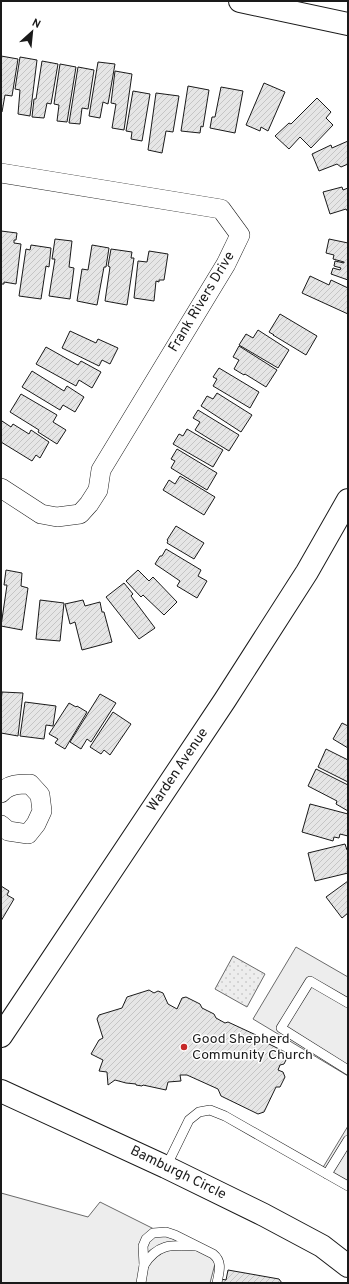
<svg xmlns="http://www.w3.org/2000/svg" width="349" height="1284" font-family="Overpass,sans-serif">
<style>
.built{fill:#ededed;stroke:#6a6a6a}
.park{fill:url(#park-dots);stroke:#6a6a6a}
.building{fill:url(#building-hatch);stroke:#1a1a1a}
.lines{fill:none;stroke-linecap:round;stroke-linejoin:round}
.lane-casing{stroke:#1a1a1a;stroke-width:10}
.street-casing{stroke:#1a1a1a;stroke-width:20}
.secondary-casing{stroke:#1a1a1a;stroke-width:24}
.lane{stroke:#fff;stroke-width:9}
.street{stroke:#fff;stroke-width:19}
.secondary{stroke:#fff;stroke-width:22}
.poi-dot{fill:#c62828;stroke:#fff;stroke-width:1.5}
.labels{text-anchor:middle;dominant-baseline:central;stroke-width:3;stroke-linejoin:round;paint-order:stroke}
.street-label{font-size:14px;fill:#1a1a1a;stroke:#fff}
.poi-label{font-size:14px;fill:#1a1a1a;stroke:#fff;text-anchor:start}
</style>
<defs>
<pattern id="park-dots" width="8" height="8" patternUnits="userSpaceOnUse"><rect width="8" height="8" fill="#ededed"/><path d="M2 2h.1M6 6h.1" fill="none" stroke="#cbcbcb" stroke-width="1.8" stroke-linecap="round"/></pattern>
<pattern id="building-hatch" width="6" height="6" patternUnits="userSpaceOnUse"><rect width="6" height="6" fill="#e6e6e6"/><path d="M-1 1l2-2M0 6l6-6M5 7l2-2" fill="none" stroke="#c5c5c5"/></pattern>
</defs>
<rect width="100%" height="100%" fill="#fff"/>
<g class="built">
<polygon points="296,947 348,977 348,1076 253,1019"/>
<polygon points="348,1126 348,1185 322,1169"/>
<polygon points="1,1193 88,1217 100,1202 216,1260 210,1283 1,1283"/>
</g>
<polygon class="park" points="233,956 265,974 247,1007 215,989"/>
<g class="building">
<polygon points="1,56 18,59 12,96 5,95 2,112 1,112"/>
<polygon points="20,57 37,60 30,116 18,114 20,90 15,89"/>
<polygon points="42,61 58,64 51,104 47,103 44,118 32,117 34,99 36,99"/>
<polygon points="98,62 115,64 108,104 103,102 100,118 89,116"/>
<polygon points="60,64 76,67 67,122 57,121 59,105 54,104"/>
<polygon points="78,67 94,70 88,109 82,108 80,124 69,123"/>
<polygon points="115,71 132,74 124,130 112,128 116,104 111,103"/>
<polygon points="264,83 285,92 268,131 261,127 260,131 246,125"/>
<polygon points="188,86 209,90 203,127 201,126 200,133 181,131"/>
<polygon points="221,87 243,91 235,133 210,128 212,117 215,117"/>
<polygon points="133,91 150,94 142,141 131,139 132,132 126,131"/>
<polygon points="156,93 179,96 173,132 166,131 162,153 148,150"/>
<polygon points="317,98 331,112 326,118 333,125 311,148 300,137 289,149 275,136 289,123 291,124"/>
<polygon points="348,141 348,164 341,167 337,164 319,171 312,154 331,145 332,148"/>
<polygon points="342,187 343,190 348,188 348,212 346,209 330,214 323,192"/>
<polygon points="1,231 17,233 16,240 14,240 14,243 21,244 16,284 4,282 4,284 1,284"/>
<polygon points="55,239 72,241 69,267 74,268 70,299 49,296 55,259 52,259"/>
<polygon points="329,239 348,243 348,280 331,274 333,268 340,270 341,268 334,266 335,261 344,263 344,262 333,259 334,255 326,253"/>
<polygon points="31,245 51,248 49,267 46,266 41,299 19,296 26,249 30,250"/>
<polygon points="92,245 109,248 106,267 104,267 97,305 77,301 82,269 88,270"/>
<polygon points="111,249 132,252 131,258 134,258 127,305 105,301 110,267 108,266"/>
<polygon points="149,251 168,254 164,280 159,280 159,282 156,281 154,301 134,298 138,261 147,262"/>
<polygon points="310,276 329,285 331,280 348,288 348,314 302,293"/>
<polygon points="280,314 317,336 306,355 273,335 274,335 269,332"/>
<polygon points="258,330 289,350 278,368 239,345 246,334 253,338"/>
<polygon points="70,331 96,343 98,339 118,348 110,364 102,360 99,366 62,348"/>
<polygon points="239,346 277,370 266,387 245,374 244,375 234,369 239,360 233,357"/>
<polygon points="46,347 78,365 81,361 101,372 92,388 79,380 76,386 36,364"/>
<polygon points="219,368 259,392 250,408 213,386 217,379 213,377"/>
<polygon points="32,371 64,391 67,386 84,397 75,412 63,405 60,410 22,387"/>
<polygon points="217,393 252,415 241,432 201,406 207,396 213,399"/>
<polygon points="21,394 57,415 53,422 66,430 57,444 38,432 39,430 10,412"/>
<polygon points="198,410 239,435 229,451 195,430 200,422 193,418"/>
<polygon points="2,421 11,427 13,424 29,434 31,430 49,442 40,458 36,455 32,461 1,442 1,423"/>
<polygon points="187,429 223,450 213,467 173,444 179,434 183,436"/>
<polygon points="177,449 217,473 207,490 171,468 175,461 171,459"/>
<polygon points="180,476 215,497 204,515 163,490 169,480 175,484"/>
<polygon points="176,526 204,543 194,559 167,543 168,541 167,540"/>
<polygon points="166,549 201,570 198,576 207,581 197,598 177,586 180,581 155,564 160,556 162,556"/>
<polygon points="6,570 22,573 21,586 28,588 22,630 1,626 7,585 4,585"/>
<polygon points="138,570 149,581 153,577 177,602 164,615 143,595 141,597 126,581"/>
<polygon points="124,583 133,594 131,596 155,628 139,639 106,597"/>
<polygon points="40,600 64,603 60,641 36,639"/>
<polygon points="83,600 85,606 100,602 102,612 104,612 112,642 82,650 75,622 70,624 65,604"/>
<polygon points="2,692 23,693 18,736 1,733 1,702"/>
<polygon points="100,694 116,703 91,742 87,739 81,749 70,742"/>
<polygon points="25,702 56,706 53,726 46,725 44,739 20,736"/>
<polygon points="69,703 76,707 77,706 87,712 65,749 55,743 58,739 49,734"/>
<polygon points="113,712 131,724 110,755 104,750 101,754 90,747"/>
<polygon points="342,723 348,726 348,748 333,739"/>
<polygon points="326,749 348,760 348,782 318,767"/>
<polygon points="316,769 348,785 348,811 336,804 337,801 308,786"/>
<polygon points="310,804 348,814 348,836 340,834 339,838 334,837 333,841 302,832"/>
<polygon points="345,844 347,850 348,850 348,873 315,881 308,853"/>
<polygon points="348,881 348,913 342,918 326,897"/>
<polygon points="1,886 9,891 7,895 14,899 1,921"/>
<polygon points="149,990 154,993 158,991 163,993 168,1004 177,1009 182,998 186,997 200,1004 202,1008 214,1014 216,1018 225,1023 228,1022 256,1035 257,1038 287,1053 288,1056 284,1064 280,1065 278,1070 283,1072 285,1077 280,1087 276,1087 264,1112 258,1114 221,1096 218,1089 187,1075 180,1075 181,1081 168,1082 166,1090 143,1085 142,1086 136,1085 136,1084 126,1083 115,1080 108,1085 107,1072 99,1071 103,1060 91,1054 99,1040 103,1038 97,1019 99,1015 122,1008 127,997"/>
<polygon points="228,1270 279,1279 282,1283 220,1283 221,1279 226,1280"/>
</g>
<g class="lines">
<g class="lane-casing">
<g id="lane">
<polyline points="348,1003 310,981 281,1028 348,1070"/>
<polyline points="166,1167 189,1120 199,1112 210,1110 225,1116 348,1186"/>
<polyline points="327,1174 348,1140"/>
<path d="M144,1265C158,1243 172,1245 195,1246"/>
<path d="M141,1283L144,1265L143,1246L146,1239L153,1233L166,1232L175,1235L213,1254C223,1262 219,1272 217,1283"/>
</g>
</g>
<g class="street-casing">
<g id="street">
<polyline points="1,173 221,209 240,235 226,264 101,470 98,490 89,504 80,514 57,517 41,514 1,488"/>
<path d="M1,793C8,784 20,784 30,784L40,795L42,811L36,824L28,834L8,831L1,825"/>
</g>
</g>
<g class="secondary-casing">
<g id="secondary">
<polyline points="240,1 348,24"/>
<polyline points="1,1036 225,700 307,572 348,500"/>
<polyline points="1,1091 166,1167 264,1215 322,1246 348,1266"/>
</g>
</g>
<use href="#lane" class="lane"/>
<use href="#street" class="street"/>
<use href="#secondary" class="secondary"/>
</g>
<circle class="poi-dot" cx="184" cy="1047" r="4"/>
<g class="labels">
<g class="street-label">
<text transform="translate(202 302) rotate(-59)">Frank Rivers Drive</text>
<text transform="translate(178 770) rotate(-56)">Warden Avenue</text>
<text transform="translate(178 1173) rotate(26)">Bamburgh Circle</text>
</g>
<g class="poi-label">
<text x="192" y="1039">Good Shepherd<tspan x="192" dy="16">Community Church</tspan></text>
</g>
</g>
<rect width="349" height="1284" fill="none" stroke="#1a1a1a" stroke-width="4"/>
<g transform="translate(32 32) rotate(27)" stroke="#ffffff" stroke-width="3" paint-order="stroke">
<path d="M0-3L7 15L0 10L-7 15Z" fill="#1a1a1a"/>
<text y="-6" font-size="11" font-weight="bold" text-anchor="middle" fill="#1a1a1a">N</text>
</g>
</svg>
